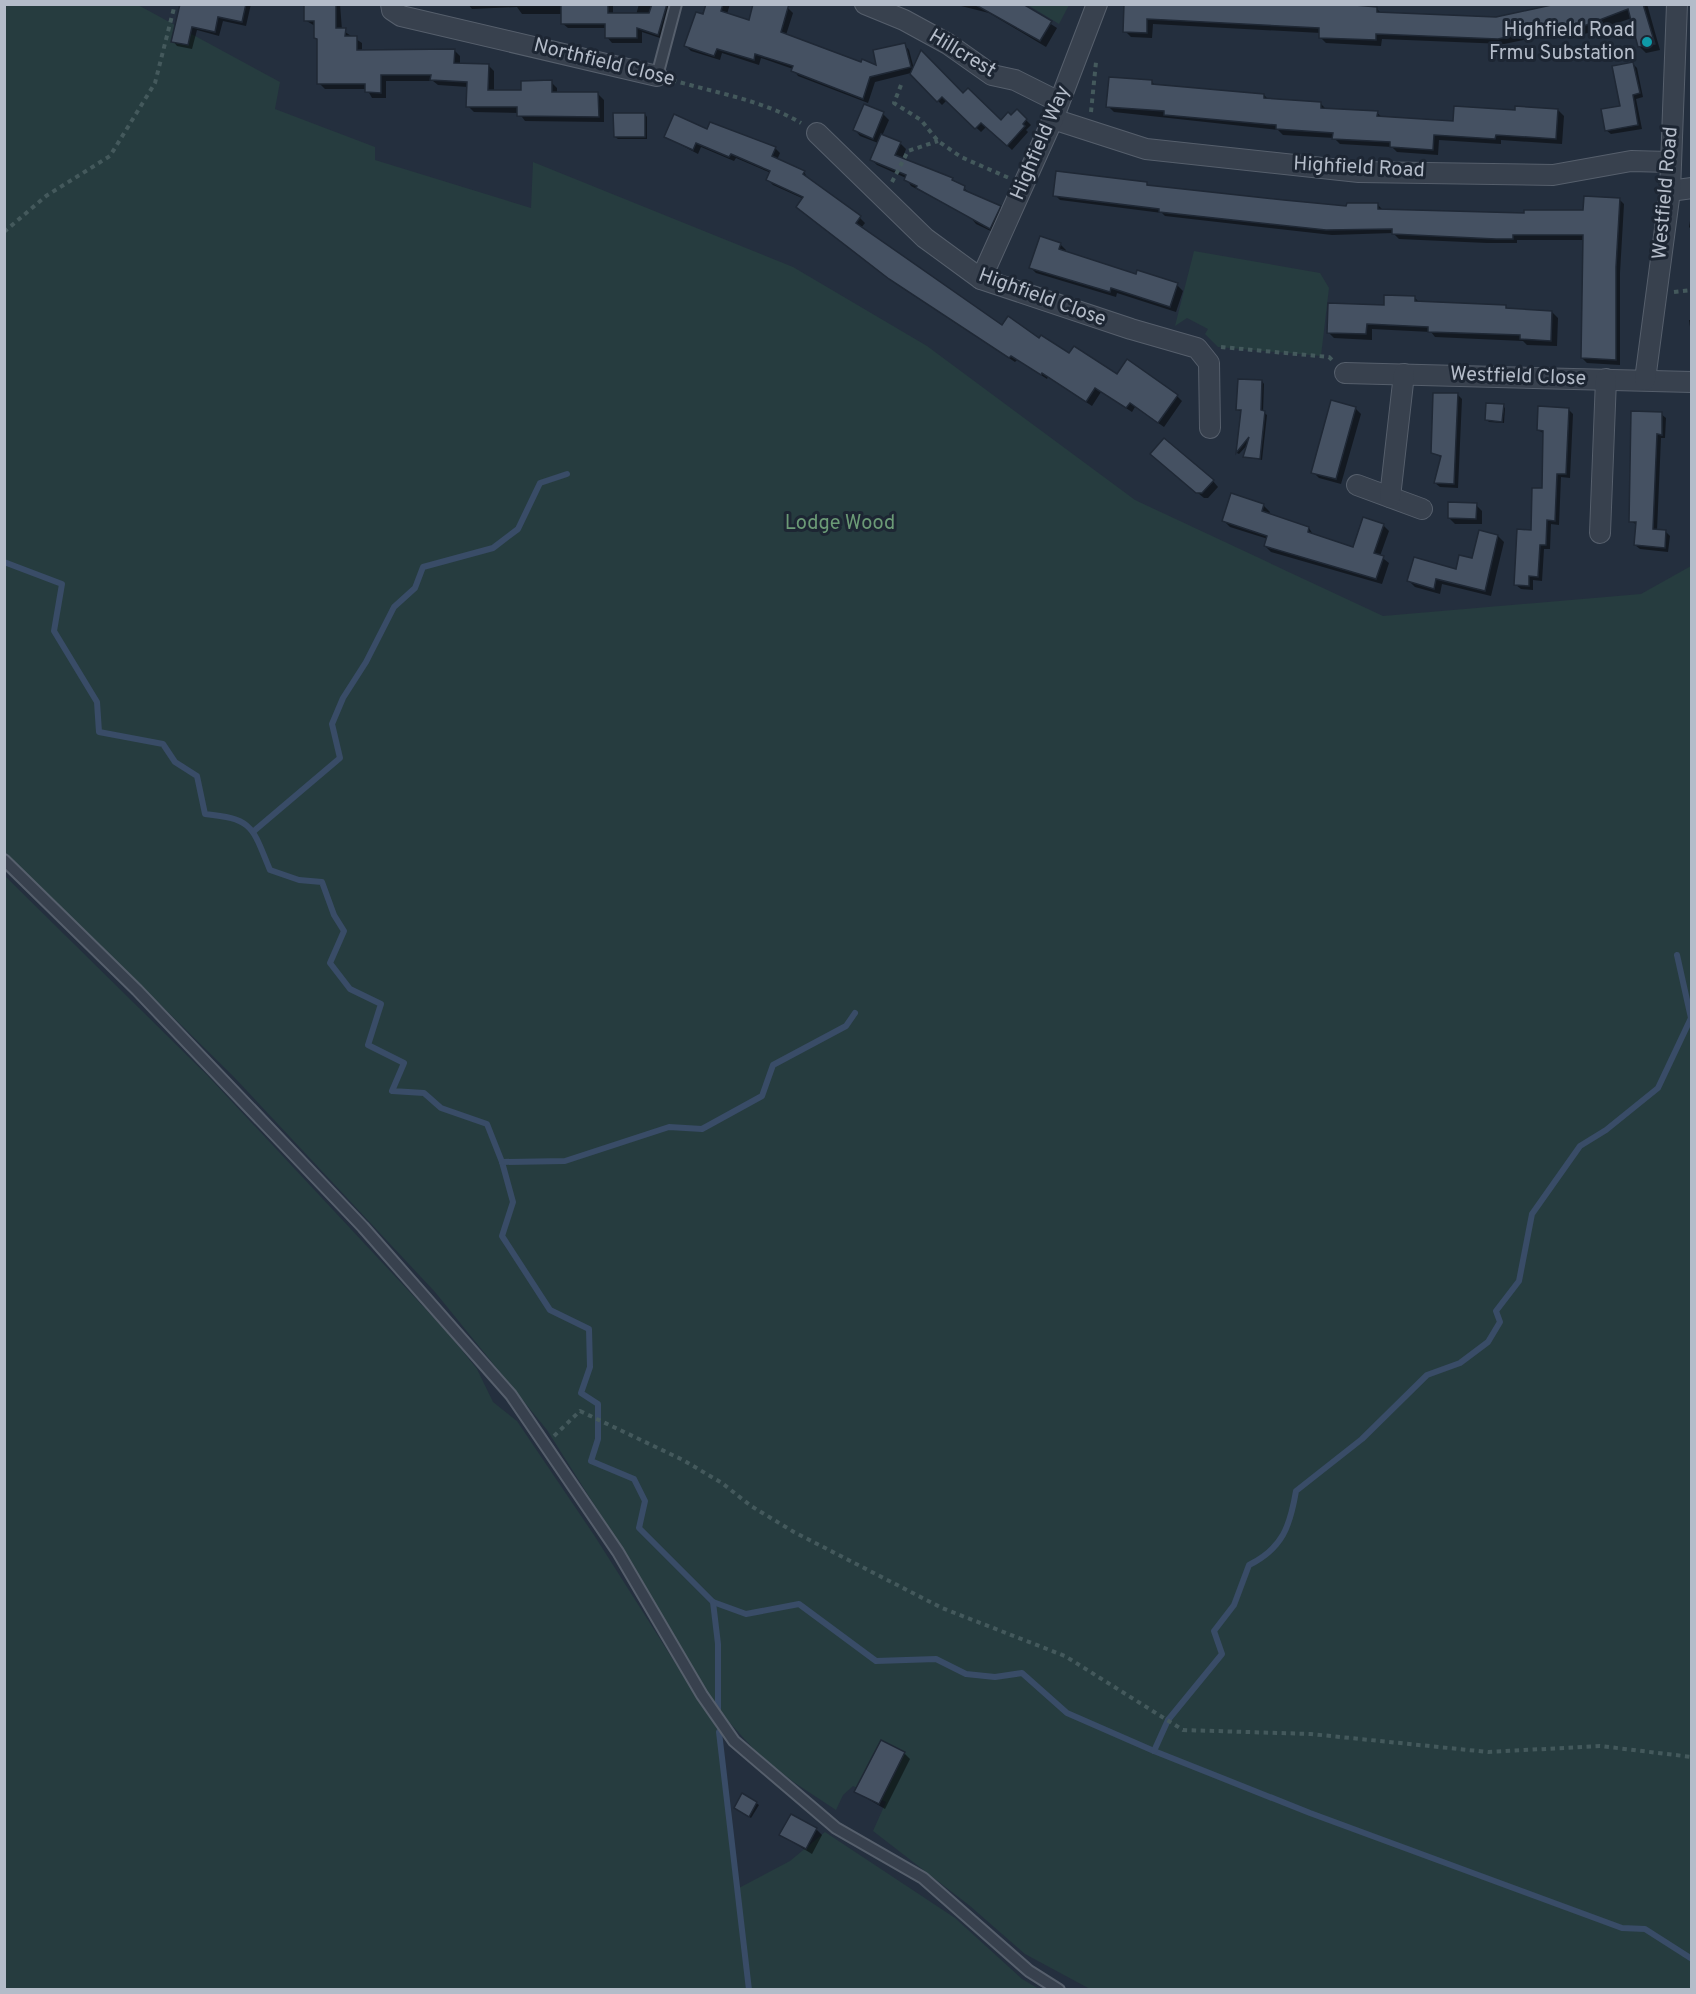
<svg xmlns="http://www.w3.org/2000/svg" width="1696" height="1994" font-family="Overpass,sans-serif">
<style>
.green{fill:#263c3f}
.shadow{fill:#0007}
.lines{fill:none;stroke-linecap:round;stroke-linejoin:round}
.stream{stroke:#394c67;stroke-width:6}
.building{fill:#455162;stroke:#1f2835;stroke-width:1.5}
.service-casing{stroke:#565f6c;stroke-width:14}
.minor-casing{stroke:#565f6c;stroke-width:22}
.path{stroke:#44595c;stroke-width:4;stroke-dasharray:4.5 4.5;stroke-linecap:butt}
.service{stroke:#38414e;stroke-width:10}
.minor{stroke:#38414e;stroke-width:20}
.culture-dot{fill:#0f9aa8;stroke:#1d2633;stroke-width:2}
.labels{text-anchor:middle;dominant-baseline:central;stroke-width:6;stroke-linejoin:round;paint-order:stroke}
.poi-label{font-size:20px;fill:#b4bcc9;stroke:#1d2633;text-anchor:end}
.street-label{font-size:20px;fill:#b4bcc9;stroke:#1d2633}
.park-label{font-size:20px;fill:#6b9a76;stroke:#1d2633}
</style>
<rect width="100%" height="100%" fill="#242f3e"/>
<g class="green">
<polygon points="4,5 138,5 280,82 275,109 375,147 375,160 531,208 533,162 793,267 927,346 1135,500 1383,616 1641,594 1691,566 1691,1989 1090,1989 1025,1954 970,1906 873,1831 886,1802 853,1786 843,1795 836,1810 795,1783 761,1757 718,1710 638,1574 547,1430 435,1292 233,1076 5,852"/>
<polygon points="1028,5 1069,5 1059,24"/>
<polygon points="1194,251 1320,273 1329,288 1321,356 1218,347 1205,334 1208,329 1187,318 1175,326"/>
<polygon points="4,875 207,1075 448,1333 477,1369 493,1402 517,1421 594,1535 719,1732 737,1889 790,1861 825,1832 955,1918 1022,1979 1039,1989 5,1989"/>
</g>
<g class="shadow">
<polygon points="205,4 251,4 246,26 223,21 219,36 197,30 192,49 177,46 173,41"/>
<polygon points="306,4 340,4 342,30 362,43 362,51 454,50 460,56 460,65 488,65 494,71 494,91 523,91 551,82 557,88 557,94 598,94 604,100 604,122 525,121 519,113 474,112 468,106 468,87 438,85 433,81 386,81 386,98 372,98 367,89 325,89 319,83 319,41 315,38 315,26 305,20"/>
<polygon points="468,4 613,4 613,15 636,15 639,4 674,4 663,39 642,32 642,43 612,43 607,37 607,28 568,28 562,23 562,14 522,14 517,7 472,9"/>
<polygon points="707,4 730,4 727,14 750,22 788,8 793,13 786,35 862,64 878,67 904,44 909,50 914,69 963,95 1001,122 1017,111 1031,125 1026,130 1028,132 1012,150 987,126 981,132 947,100 942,105 911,73 875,82 868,103 798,76 793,69 761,58 759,65 722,53 720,60 691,51 686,46"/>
<polygon points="953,4 1020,4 1057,28 1046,47 989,13"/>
<polygon points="1126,4 1376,8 1381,13 1496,18 1554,6 1553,4 1647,4 1660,50 1646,53 1640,47 1632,18 1570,39 1564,32 1504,44 1382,39 1381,46 1326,43 1321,38 1321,33 1153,24 1152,38 1131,37 1125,31"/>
<polygon points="1633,64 1637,68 1643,97 1636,99 1642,129 1611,134 1606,130 1621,107"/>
<polygon points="1151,81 1156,86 1264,95 1269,100 1321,104 1327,110 1377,113 1382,117 1454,122 1516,112 1558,110 1564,116 1562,144 1501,140 1501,144 1439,140 1438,155 1397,152 1392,147 1340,144 1334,138 1283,135 1278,130 1114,112 1108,106"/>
<polygon points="645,114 647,117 647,139 618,139 615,137"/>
<polygon points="883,114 889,120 882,136 900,143 906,149 902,160 952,179 970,193 1000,207 1006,213 997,234 976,224 971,218 911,186 906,178 877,165 871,159 878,143 860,136 855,130"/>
<polygon points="708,131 775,148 780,153 777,160 804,172 808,179 860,218 865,223 861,228 1003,327 1040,340 1118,376 1177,396 1182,401 1164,427 1135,407 1132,412 1101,392 1092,406 1048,377 1047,379 1017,360 1015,362 896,284 803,212 804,199 773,185 768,180 771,173 736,158 734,161 701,147 698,154 666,137"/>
<polygon points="1146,183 1149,186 1348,208 1378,205 1384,211 1526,215 1585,211 1619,199 1624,204 1620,273 1620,365 1587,363 1582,358 1584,240 1517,240 1517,243 1487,243 1399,239 1393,233 1332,235 1165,216 1162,213 1060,200 1055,195"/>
<polygon points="1691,215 1692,215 1692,230 1689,227"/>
<polygon points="1060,244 1066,250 1065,253 1137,276 1177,285 1183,291 1176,312 1117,293 1116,297 1036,273 1030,267"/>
<polygon points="1415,298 1419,302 1505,306 1509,310 1552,312 1558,318 1557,346 1527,345 1523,341 1435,337 1431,332 1372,329 1372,340 1334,338 1328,332"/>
<polygon points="1689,320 1692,320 1692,341"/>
<polygon points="1262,381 1264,384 1263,412 1267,415 1262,460 1245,456 1249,443 1239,454 1237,453 1242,412 1238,410"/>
<polygon points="1458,395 1462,399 1458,488 1440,487 1435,483 1442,458 1433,452"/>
<polygon points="1503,406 1505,408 1504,423 1489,422 1487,420"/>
<polygon points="1355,408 1361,414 1341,484 1319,478 1313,472"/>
<polygon points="1568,409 1573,414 1570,478 1561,477 1559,525 1551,524 1550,549 1544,549 1542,581 1533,580 1533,590 1521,589 1516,585 1543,490 1545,434 1538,430"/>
<polygon points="1661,414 1666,418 1665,438 1661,438 1657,531 1666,532 1670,536 1668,552 1640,549 1635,545 1637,525 1631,521"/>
<polygon points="1158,460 1213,481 1218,487 1208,498 1204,498"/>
<polygon points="1232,495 1264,506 1270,512 1269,515 1309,528 1314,536 1353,549 1383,525 1389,531 1380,556 1389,563 1382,584 1271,552 1265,546 1268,539 1230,527 1224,521"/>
<polygon points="1476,505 1482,511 1482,524 1455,524 1449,518"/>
<polygon points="1498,536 1504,542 1491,596 1442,584 1440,594 1415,587 1409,581 1458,571 1473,560"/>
<polygon points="904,1753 910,1759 885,1809 856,1792"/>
<polygon points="756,1803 759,1805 751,1818 739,1810"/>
<polygon points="816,1829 822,1835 812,1854 781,1835"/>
</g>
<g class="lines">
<g class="stream">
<path d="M4,562L62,584L54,631L97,702L99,732L163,744L175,762L197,776L205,814C254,819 252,827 270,870L299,880L322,882L334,915L344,931L330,963L350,989L381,1004L368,1045L404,1063L392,1091L424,1093L441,1108L487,1124L502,1162L513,1202L502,1236L550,1310L589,1329L590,1367L581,1393L598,1404V1439L591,1461L634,1479L645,1501L639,1528L713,1602L746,1614L799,1604L876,1661L936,1659L966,1674L995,1677L1022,1673L1067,1713L1154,1751L1310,1813L1622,1928L1645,1929L1692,1959"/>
<polyline points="254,831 340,758 332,724 343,698 366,662 394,607 415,588 423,567 493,548 518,529 540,483 567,474"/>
<polyline points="502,1162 565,1161 669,1127 702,1129 762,1096 773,1065 846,1026 855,1013"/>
<polyline points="713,1602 718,1644 718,1710"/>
<polyline points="719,1732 749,1990"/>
<path d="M1154,1751L1168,1720L1222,1654L1214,1631L1234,1605L1249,1565C1283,1548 1290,1526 1296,1491L1362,1439L1427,1375L1460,1363L1488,1342L1500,1322L1496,1311L1519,1281L1532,1214L1580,1146L1606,1130L1658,1088L1691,1018L1677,955"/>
</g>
</g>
<g class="building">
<polygon points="180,4 246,4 242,22 218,17 215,32 192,27 188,45 171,42"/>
<polygon points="304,4 336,4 336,28 346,28 345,36 357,36 357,50 455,49 454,63 489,64 488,90 521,90 521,81 552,80 552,92 598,92 599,117 517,116 517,107 466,107 467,82 430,80 431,75 381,75 381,93 365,92 365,84 317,84 317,39 314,38 314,21 304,21"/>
<polygon points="561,4 608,4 608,13 649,13 652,4 667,4 658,35 637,28 637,38 605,38 605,24 561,24"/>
<polygon points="706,4 723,4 721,11 749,20 753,4 789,4 781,32 861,62 862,59 876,65 873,50 905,43 911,67 870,77 863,99 791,71 793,66 755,54 754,60 717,49 714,56 684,46 696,12 703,14"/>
<polygon points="974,4 1023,4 1052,21 1040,41"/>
<polygon points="1124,4 1344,4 1377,7 1377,12 1496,17 1556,4 1643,4 1655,44 1638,47 1628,9 1563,34 1560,26 1498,39 1376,34 1376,40 1319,38 1319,28 1147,19 1147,33 1123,32"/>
<polygon points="921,50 963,93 968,88 1001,120 1008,112 1011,115 1017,109 1027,119 1023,124 1025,126 1007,146 981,123 975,129 942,97 937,102 910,74"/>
<polygon points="1633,62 1640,93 1633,95 1638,125 1605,131 1601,109 1620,106 1612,66"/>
<polygon points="1109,77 1152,80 1152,84 1264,94 1264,98 1321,102 1321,108 1378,111 1377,116 1453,121 1454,106 1515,110 1515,106 1558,109 1556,139 1496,135 1495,139 1434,135 1433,150 1390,147 1390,142 1332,139 1333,133 1276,129 1276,125 1164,115 1164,111 1106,107"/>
<polygon points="864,104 884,112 873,139 853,130"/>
<polygon points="613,113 645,113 645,137 614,137"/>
<polygon points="674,114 707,129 710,122 776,147 772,156 805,171 803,174 861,216 856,223 1002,325 1008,316 1039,338 1041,335 1069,353 1074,346 1117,374 1127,359 1178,395 1158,423 1130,403 1126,408 1095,388 1086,402 1042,373 1041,375 1011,356 1009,358 889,279 796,207 803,197 766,180 770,171 731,154 729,157 696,143 693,150 664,137"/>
<polygon points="881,134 901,142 895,155 953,178 952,180 965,186 964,190 1001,206 990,229 916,188 917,186 904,180 906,175 870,160"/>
<polygon points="1056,171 1147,182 1147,185 1284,200 1346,206 1347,203 1378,203 1378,209 1524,213 1524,210 1583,210 1584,196 1620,198 1616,267 1616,360 1581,358 1583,235 1513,235 1513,239 1496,239 1392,234 1392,229 1326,230 1159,212 1159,209 1053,196"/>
<polygon points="1040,236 1061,243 1059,249 1136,274 1137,270 1178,283 1170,307 1111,288 1110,292 1029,268"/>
<polygon points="1384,295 1415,296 1415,301 1506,305 1506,308 1552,311 1551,341 1520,339 1520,335 1428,332 1428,327 1367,324 1366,334 1327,333 1328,303 1384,305"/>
<polygon points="1238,379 1262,380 1261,410 1265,411 1260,459 1243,457 1249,437 1236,453 1241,410 1236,410"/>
<polygon points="1433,393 1458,393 1454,484 1434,483 1441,456 1431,453"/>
<polygon points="1331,400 1356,407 1336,479 1311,473"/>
<polygon points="1486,403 1504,404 1502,422 1485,420"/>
<polygon points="1538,406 1569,408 1566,474 1557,474 1555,521 1547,520 1546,545 1540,545 1538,577 1529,576 1529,586 1514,585 1517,529 1531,530 1532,488 1542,488 1543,431 1537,430"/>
<polygon points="1631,411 1662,412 1662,435 1657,434 1653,529 1666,530 1665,548 1634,545 1636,522 1629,522"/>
<polygon points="1164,438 1214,480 1202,493 1196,493 1150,454"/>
<polygon points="1231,493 1264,504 1262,511 1309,527 1308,532 1353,547 1363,517 1384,524 1374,553 1384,556 1376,579 1264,546 1267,536 1222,521"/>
<polygon points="1448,502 1477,503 1476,519 1448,518"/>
<polygon points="1479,530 1498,535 1485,591 1436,579 1434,589 1407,581 1414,557 1456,569 1459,555 1472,558"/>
<polygon points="881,1740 905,1752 879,1804 854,1792"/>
<polygon points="742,1793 757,1802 749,1817 734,1808"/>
<polygon points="791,1814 817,1828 806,1849 779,1835"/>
</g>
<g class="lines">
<g class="service-casing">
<g id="service">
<polyline points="657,76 676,4"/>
<polyline points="4,860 137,990 363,1227 511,1395 618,1552 702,1695 734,1741 836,1828 923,1878 1029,1971 1059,1990"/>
</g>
</g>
<g class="minor-casing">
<g id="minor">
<polyline points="391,4 392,10 401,16 657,76"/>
<polyline points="865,4 904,20 948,44 992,75 1015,80 1059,102"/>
<polyline points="1053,119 1146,149 1359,172 1553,175 1631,161 1670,162"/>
<polyline points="817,133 925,238 981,279 1131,329 1197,348 1209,363 1210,428"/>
<polyline points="1670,191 1692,188"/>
<polyline points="981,279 1053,119 1097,4"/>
<polyline points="1345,373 1692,382"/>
<polyline points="1645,380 1670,191 1677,4"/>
<polyline points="1357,485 1422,509"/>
<polyline points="1390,497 1404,374"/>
<polyline points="1600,533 1606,379"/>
</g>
</g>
<g class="path">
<path d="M672,80C716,93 762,100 801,123"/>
<polyline points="901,85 894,103 921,120 938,141 961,157 1009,178"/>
<polyline points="1091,112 1096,62"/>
<polyline points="892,182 908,151 938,141"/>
<polyline points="4,232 46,196 110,156 155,83 175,4"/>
<polyline points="1674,292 1692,290"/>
<polyline points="1221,347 1329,357 1334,362"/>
<polyline points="554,1436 580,1411 683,1460 722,1483 751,1506 794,1532 942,1608 1065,1656 1183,1730 1311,1734 1488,1752 1600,1746 1692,1757"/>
</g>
<use href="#service" class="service"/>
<use href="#minor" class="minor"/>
</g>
<circle class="culture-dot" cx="1647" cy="42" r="6"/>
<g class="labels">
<g class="poi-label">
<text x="1635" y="31">Highfield Road<tspan x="1635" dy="23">Frmu Substation</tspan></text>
</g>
<g class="street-label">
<text transform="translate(962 54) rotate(31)">Hillcrest</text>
<text transform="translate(604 63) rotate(14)">Northfield Close</text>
<text transform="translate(1041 143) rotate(-67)">Highfield Way</text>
<text transform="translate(1359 168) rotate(3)">Highfield Road</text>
<text transform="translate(1666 193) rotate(-85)">Westfield Road</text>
<text transform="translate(1042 298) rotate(20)">Highfield Close</text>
<text transform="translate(1518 377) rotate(2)">Westfield Close</text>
</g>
<g class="park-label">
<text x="840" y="524">Lodge Wood</text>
</g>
</g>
<rect width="1696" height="1994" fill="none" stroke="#b4bcc9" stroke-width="12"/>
</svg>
